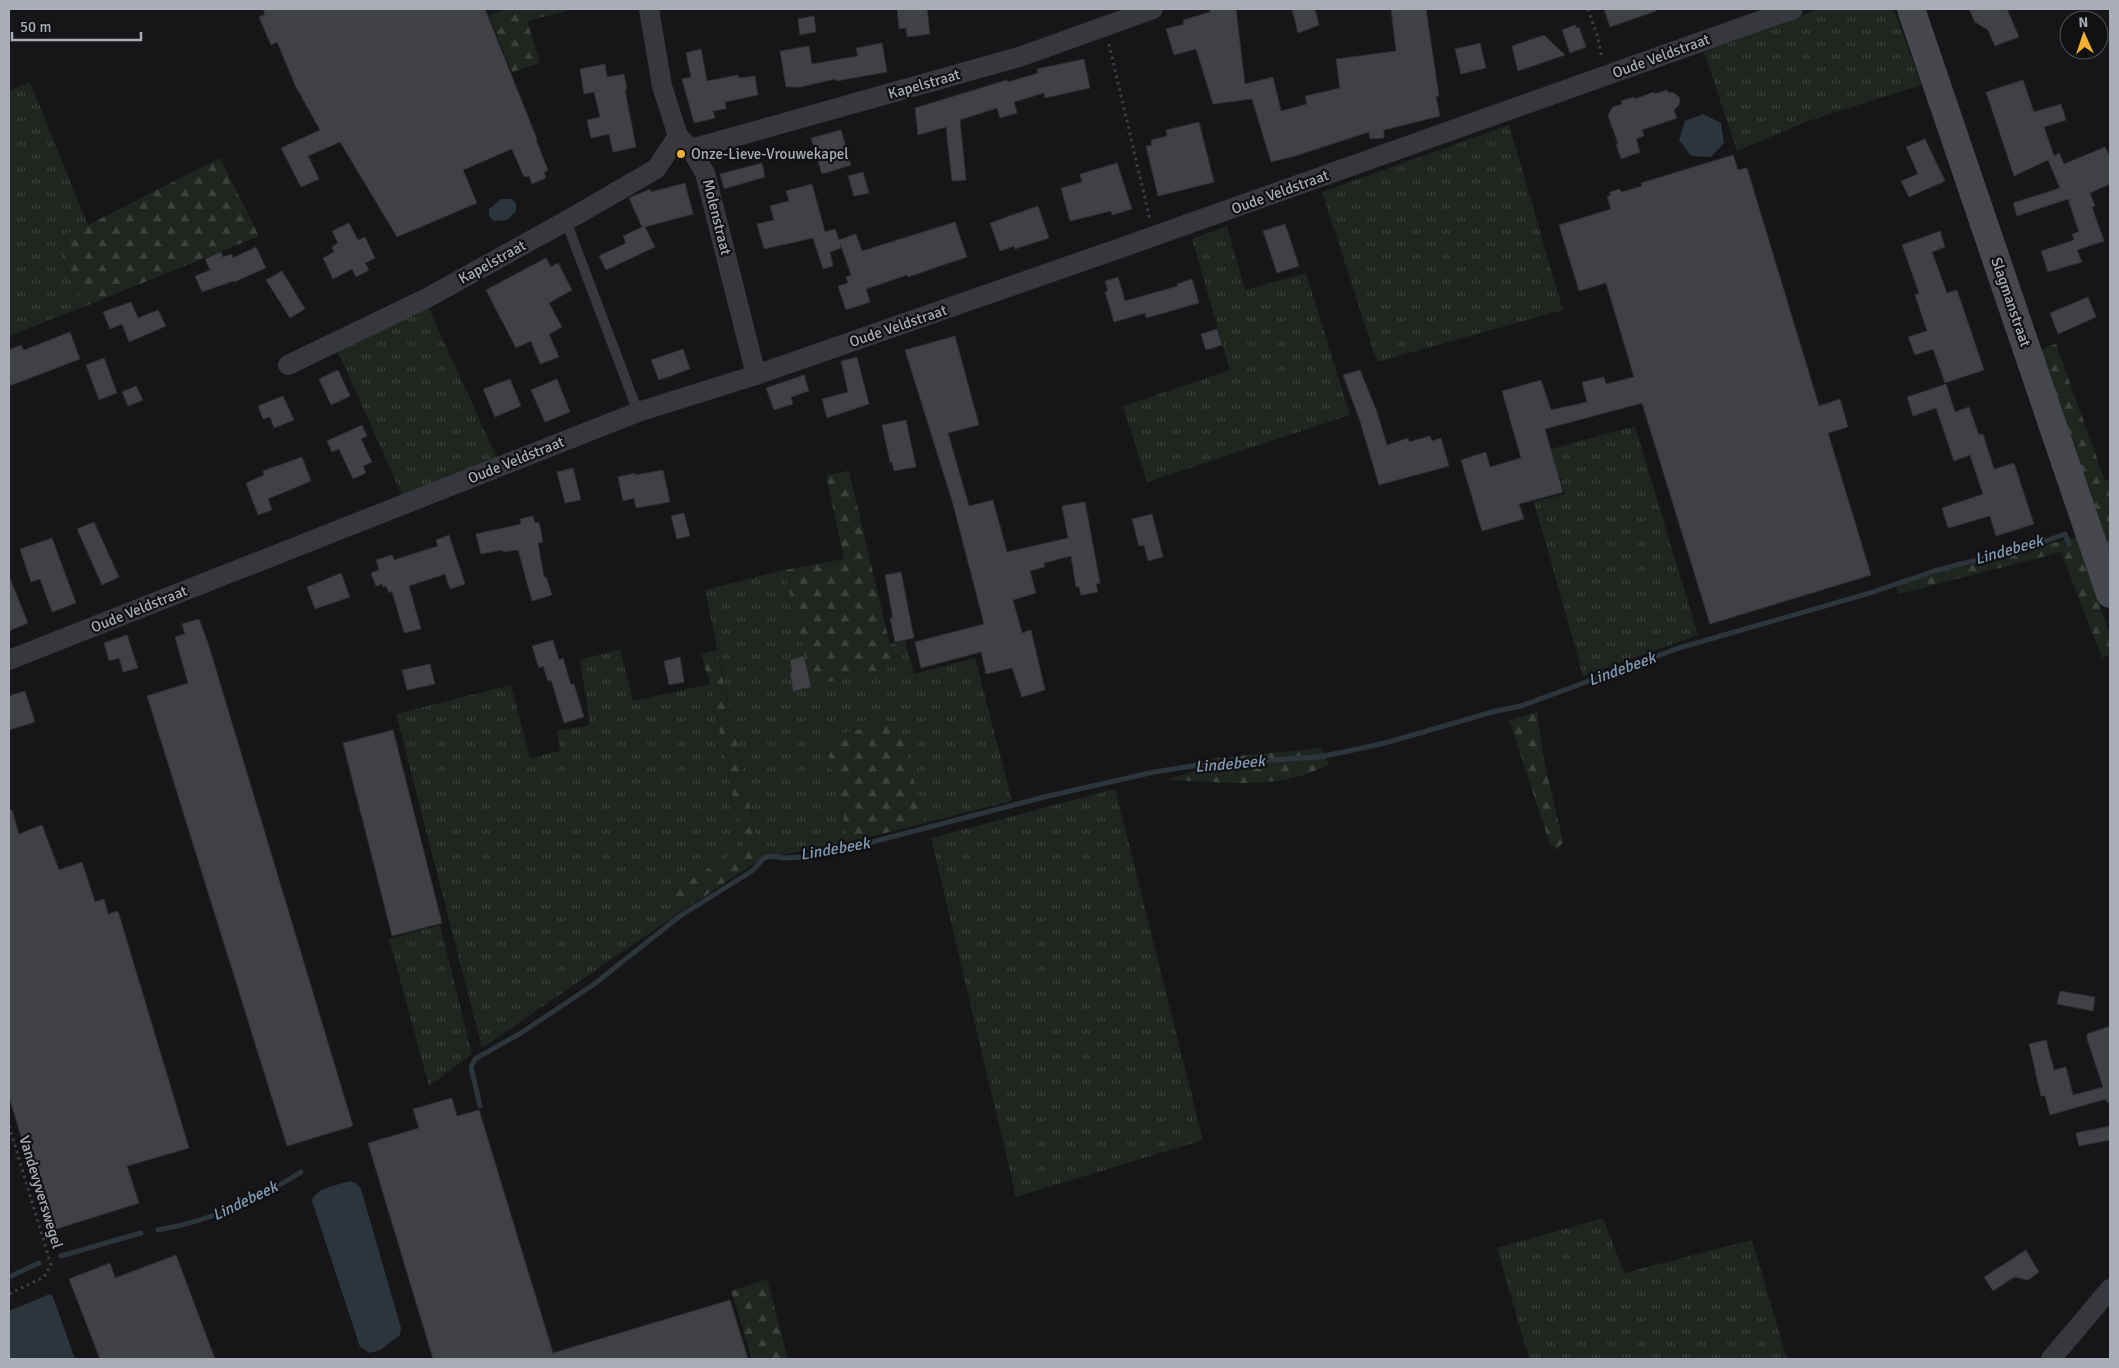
<svg xmlns="http://www.w3.org/2000/svg" width="2119" height="1368" font-family="Signika,sans-serif">
<style>
.grass{fill:url(#grass-tufts)}
.forest{fill:url(#forest-firs)}
.water{fill:#2c353c}
.lines{fill:none;stroke-linecap:round;stroke-linejoin:round}
.stream{stroke:#2c353c;stroke-width:5}
.building{fill:#404145;stroke:#303034}
.path{stroke:#3d3f44;stroke-width:3;stroke-dasharray:2.5 4;stroke-linecap:butt}
.lane{stroke:#37383d;stroke-width:10}
.street{stroke:#37383d;stroke-width:20}
.secondary{stroke:#45474d;stroke-width:28}
.poi-dot{fill:#f2b134;stroke:#111113;stroke-width:2}
.labels{text-anchor:middle;dominant-baseline:central;stroke-width:4.5;stroke-linejoin:round;paint-order:stroke}
.street-label{font-size:15px;fill:#a8adb8;stroke:#111113}
.poi-label{font-size:15px;fill:#a8adb8;stroke:#111113;text-anchor:start}
.water-label{font-size:16px;font-style:italic;fill:#7f9bb3;stroke:#111113}
</style>
<defs>
<pattern id="grass-tufts" width="24" height="20" patternUnits="userSpaceOnUse" patternTransform="scale(1.25)"><rect width="24" height="20" fill="#1e261f"/><path d="M3 7l-1-3M5 7V3M7 7l1-3M15 17l-1-3M17 17v-4M19 17l1-3" fill="none" stroke="#3c433d"/></pattern>
<pattern id="forest-firs" width="22" height="20" patternUnits="userSpaceOnUse" patternTransform="scale(1.25)"><rect width="22" height="20" fill="#1e261f"/><path d="M5 1l3.5 6h-7zM16 11l3.5 6h-7z" fill="#3c433d"/></pattern>
</defs>
<rect width="100%" height="100%" fill="#161618"/>
<g class="grass">
<polygon points="1819,9 1892,9 1896,14 1921,85 1808,121 1737,151 1704,52"/>
<polygon points="30,82 88,225 55,239 83,307 9,336 9,91"/>
<polygon points="1509,125 1563,310 1377,362 1322,192"/>
<polygon points="1227,226 1245,290 1306,273 1350,415 1147,482 1123,406 1230,370 1192,239"/>
<polygon points="428,307 498,460 403,497 337,350"/>
<polygon points="1635,426 1698,635 1583,676 1534,502 1565,494 1551,449"/>
<polygon points="784,570 812,686 895,665 890,644 905,641 914,674 975,658 1012,801 925,823 898,721 824,737 849,842 761,859 705,590"/>
<polygon points="620,649 633,701 710,684 743,848 670,892 676,915 482,1048 396,714 511,685 530,758 560,751 557,731 590,725 580,660"/>
<polygon points="1115,789 1203,1140 1016,1197 931,838"/>
<polygon points="440,925 472,1054 429,1086 389,939"/>
<polygon points="1603,1218 1624,1273 1752,1240 1787,1359 1529,1359 1497,1248"/>
</g>
<g class="forest">
<polygon points="508,9 573,9 527,21 540,63 512,72 489,15"/>
<polygon points="220,158 259,236 83,307 55,238 88,225"/>
<polygon points="2056,344 2105,481 2110,480 2110,559 2038,350"/>
<polygon points="849,471 895,666 812,686 784,570 844,559 826,475"/>
<polygon points="2076,537 2110,636 2110,655 2102,658 2061,552 1899,594 1895,584"/>
<polygon points="717,650 761,859 676,915 670,892 743,848 710,684 701,654"/>
<polygon points="1537,712 1543,756 1563,842 1557,850 1550,844 1509,720"/>
<polygon points="898,721 925,823 849,842 824,737"/>
<path d="M1320,748L1329,764C1278,792 1221,781 1166,780L1202,769V761L1218,758Z"/>
<polygon points="767,1279 788,1359 752,1359 731,1291"/>
</g>
<g class="water">
<polygon points="1703,114 1721,123 1724,143 1711,157 1691,156 1679,140 1685,121"/>
<polygon points="501,199 511,199 516,203 516,211 507,220 493,221 489,215 489,209"/>
<path d="M350,1181L357,1184L361,1189L401,1328L400,1335L380,1350L370,1353L360,1347L312,1201C315,1188 338,1185 350,1181Z"/>
<polygon points="50,1294 53,1297 75,1359 9,1359 9,1311"/>
</g>
<g class="lines">
<g class="stream">
<polyline points="480,1106 471,1067 475,1059 521,1033 593,985 680,916 752,871 764,858 771,856 784,858 803,857 830,853 1048,796 1154,772 1199,765 1318,757 1344,752 1385,743 1496,711 1521,706 1679,648 1870,593 1934,571 2038,544 2065,534 2069,544"/>
<path d="M158,1230C213,1220 254,1202 301,1172"/>
<polyline points="61,1256 141,1233"/>
<polyline points="9,1277 39,1263"/>
</g>
</g>
<g class="building">
<polygon points="263,9 485,9 537,139 536,140 548,170 544,172 546,178 532,184 529,176 524,177 512,149 463,170 477,203 397,237 340,142 308,156 319,179 301,187 281,148 320,130 295,85 277,42 271,45 259,17 265,14"/>
<polygon points="897,9 927,9 930,34 907,37 906,28 899,29"/>
<polygon points="1210,9 1236,9 1245,84 1273,77 1281,111 1307,104 1305,96 1340,88 1336,59 1396,51 1391,9 1426,9 1439,96 1436,97 1440,116 1384,130 1384,138 1370,139 1369,132 1295,156 1271,162 1252,99 1213,104 1196,49 1174,55 1166,29 1184,24 1183,20 1210,12"/>
<polygon points="1292,9 1315,9 1319,25 1298,33"/>
<polygon points="1604,9 1655,9 1656,11 1610,27"/>
<polygon points="1969,9 2007,9 2019,37 1995,46 1988,30 1975,22"/>
<polygon points="814,16 816,32 800,35 798,19"/>
<polygon points="1575,25 1576,28 1579,27 1586,47 1570,53 1562,30"/>
<polygon points="1544,35 1565,55 1518,71 1512,46"/>
<polygon points="882,43 887,72 836,81 835,79 801,87 786,87 780,51 809,46 812,64 858,56 856,48"/>
<polygon points="1480,43 1486,68 1461,74 1455,49"/>
<polygon points="701,49 707,81 738,75 739,78 755,76 758,95 725,102 726,109 713,111 715,118 694,123 682,79 691,77 686,53"/>
<polygon points="1084,59 1090,88 1045,98 1044,93 1014,102 1017,113 1000,118 997,108 960,120 966,180 952,181 946,127 918,135 915,108 1007,80 1008,82 1038,73 1037,69"/>
<polygon points="605,64 607,77 624,74 627,89 625,90 636,147 613,152 609,134 591,138 587,120 600,117 594,92 584,94 580,69"/>
<polygon points="2023,80 2034,112 2061,104 2066,120 2044,127 2054,156 2059,153 2064,164 2105,147 2110,157 2110,184 2090,193 2095,206 2092,207 2104,241 2077,250 2082,262 2048,272 2041,251 2074,240 2072,234 2079,232 2068,199 2017,216 2013,203 2060,188 2048,160 2014,176 1986,92"/>
<polygon points="1667,90 1668,92 1674,93 1680,98 1679,105 1674,110 1677,118 1642,130 1644,136 1636,139 1640,152 1621,159 1616,144 1618,143 1608,116 1610,111 1613,107 1622,104 1621,101 1634,97 1635,99 1654,92 1655,94"/>
<polygon points="1199,122 1214,182 1158,196 1146,146 1152,145 1151,140 1167,136 1166,130"/>
<polygon points="841,130 851,165 822,174 811,138"/>
<polygon points="1925,139 1945,181 1909,197 1901,181 1918,174 1906,147"/>
<polygon points="1733,155 1738,170 1747,168 1819,406 1840,399 1848,427 1828,433 1871,575 1710,624 1642,403 1545,429 1563,492 1519,504 1524,519 1482,531 1461,460 1486,452 1490,467 1521,458 1502,391 1541,380 1551,410 1587,402 1582,382 1604,377 1606,384 1634,377 1606,283 1579,291 1559,225 1611,209 1607,196 1610,196 1610,192 1619,189 1622,192 1642,186 1641,183"/>
<polygon points="762,163 765,177 724,189 720,174"/>
<polygon points="1117,163 1132,209 1112,215 1111,211 1070,221 1061,188 1082,182 1080,174"/>
<polygon points="863,172 869,193 854,196 848,176"/>
<polygon points="685,183 693,214 645,227 655,247 606,270 599,256 626,243 623,236 642,227 629,198 650,189 651,192"/>
<polygon points="812,184 825,232 835,229 839,240 856,234 862,251 955,222 967,257 908,277 907,275 866,289 870,302 846,310 838,286 848,283 846,277 851,275 840,243 841,248 830,252 833,266 823,269 813,238 764,249 757,224 774,220 770,206 789,201 786,191"/>
<polygon points="1038,206 1049,238 1015,249 1014,246 1000,251 990,223"/>
<polygon points="349,223 358,240 365,237 375,258 365,263 369,270 356,277 352,269 333,279 323,258 334,252 332,247 338,243 332,231"/>
<polygon points="1285,224 1299,266 1277,273 1263,231"/>
<polygon points="1940,231 1945,247 1932,252 1947,293 1957,290 1984,370 1945,383 1933,349 1915,355 1908,337 1927,331 1915,295 1919,293 1902,245"/>
<polygon points="256,247 266,268 234,282 233,281 202,292 195,276 210,270 205,259 221,252 223,257 232,254 233,258"/>
<polygon points="546,258 551,267 558,263 572,290 549,303 562,327 549,334 559,357 540,364 531,341 516,348 486,290"/>
<polygon points="282,271 305,309 290,318 266,280"/>
<polygon points="1118,277 1125,301 1178,286 1177,284 1192,279 1199,303 1146,318 1145,313 1114,322 1105,292 1108,291 1105,281"/>
<polygon points="2088,297 2096,317 2058,334 2050,313"/>
<polygon points="131,302 138,318 158,310 166,326 129,342 122,324 110,329 103,312"/>
<polygon points="1217,329 1222,345 1206,350 1201,334"/>
<polygon points="70,332 80,359 9,386 9,350 21,345 24,350"/>
<polygon points="955,336 979,425 948,433 969,506 993,500 1007,552 1068,538 1062,506 1085,502 1100,583 1096,584 1098,592 1081,595 1079,587 1076,587 1071,556 1044,563 1045,567 1030,571 1036,593 1013,600 1022,633 1031,630 1045,690 1022,697 1012,668 986,674 981,652 921,668 915,642 984,624 953,504 905,350"/>
<polygon points="683,349 690,369 659,380 651,360"/>
<polygon points="857,357 869,404 827,418 822,399 848,392 841,361"/>
<polygon points="104,358 117,393 99,400 86,365"/>
<polygon points="338,370 350,396 331,405 319,379"/>
<polygon points="1360,370 1377,412 1387,445 1408,438 1409,442 1430,436 1432,441 1441,438 1449,466 1379,485 1359,418 1343,375"/>
<polygon points="804,375 809,391 791,397 793,404 774,410 766,388"/>
<polygon points="510,379 521,406 495,417 483,389"/>
<polygon points="557,379 570,412 545,422 531,390"/>
<polygon points="1946,384 1955,412 1969,407 1979,435 1983,434 1994,469 2014,463 2034,524 1996,536 1990,516 1948,528 1942,508 1983,494 1970,455 1954,461 1936,408 1913,416 1907,397"/>
<polygon points="136,386 143,400 128,406 122,392"/>
<polygon points="283,396 294,420 274,428 270,417 263,419 258,406"/>
<polygon points="906,420 916,467 894,471 892,462 890,462 882,425"/>
<polygon points="362,425 367,436 361,439 372,462 363,466 366,473 353,479 339,449 332,452 327,441"/>
<polygon points="302,457 311,481 268,499 272,510 258,515 246,483 264,475 263,471"/>
<polygon points="573,468 581,500 565,503 557,472"/>
<polygon points="663,470 670,502 636,508 634,498 623,501 618,477 635,473 635,475"/>
<polygon points="684,513 690,536 677,539 671,516"/>
<polygon points="1152,514 1163,557 1148,561 1144,545 1139,546 1132,519"/>
<polygon points="533,516 535,523 539,522 543,542 538,543 544,577 546,577 552,595 532,601 518,550 503,552 503,550 481,554 476,534 521,524 520,519"/>
<polygon points="94,522 119,577 102,585 77,529"/>
<polygon points="449,535 465,584 450,589 445,574 409,586 421,629 404,633 392,591 389,593 386,586 383,587 382,584 376,586 371,573 379,570 376,560 392,555 394,560 438,546 436,540"/>
<polygon points="52,538 76,603 52,612 40,579 31,582 20,549"/>
<polygon points="901,572 914,638 895,642 890,618 893,618 885,575"/>
<polygon points="341,573 350,597 315,609 307,587"/>
<polygon points="9,576 28,623 9,631"/>
<polygon points="199,619 208,643 353,1126 287,1146 147,696 188,683 175,637 185,634 182,624"/>
<polygon points="127,635 138,668 123,672 119,658 109,661 104,643"/>
<polygon points="553,640 559,660 563,658 571,685 574,684 584,717 564,723 551,680 548,681 543,666 539,668 532,646"/>
<polygon points="804,656 811,687 793,691 790,673 792,672 790,660"/>
<polygon points="680,657 684,682 669,685 664,661"/>
<polygon points="430,664 435,684 407,690 402,670"/>
<polygon points="25,691 35,722 9,730 9,696"/>
<polygon points="393,730 442,923 392,936 343,743"/>
<polygon points="9,810 12,810 19,834 42,825 59,870 82,862 95,902 104,899 108,914 118,911 189,1148 127,1166 139,1203 50,1231 9,1097"/>
<polygon points="2060,991 2095,997 2093,1011 2057,1004"/>
<polygon points="2110,1026 2110,1102 2107,1102 2106,1099 2050,1115 2045,1096 2041,1096 2029,1044 2046,1040 2054,1070 2066,1067 2073,1095 2103,1087 2087,1039 2087,1034"/>
<polygon points="452,1098 457,1116 479,1110 553,1353 730,1300 748,1359 433,1359 368,1143 419,1128 413,1109"/>
<polygon points="2110,1126 2110,1140 2079,1146 2076,1133"/>
<polygon points="2026,1250 2039,1272 2028,1280 2014,1277 1993,1291 1984,1277"/>
<polygon points="176,1255 215,1359 100,1359 69,1279 110,1263 115,1278"/>
</g>
<g class="lines">
<g class="path">
<polyline points="1588,9 1598,38 1602,58"/>
<polyline points="1109,44 1150,220"/>
<polyline points="9,1126 51,1265 44,1277 9,1294"/>
</g>
<polyline class="lane" points="566,221 638,412"/>
<g class="street">
<polyline points="649,9 662,86 678,136 691,149 705,173 756,375"/>
<polyline points="691,149 1019,57 1153,9"/>
<polyline points="288,365 427,298 566,221 656,169 678,136"/>
<polyline points="9,660 638,412 756,375 1126,246 1793,9"/>
<polyline points="2051,1359 2110,1289"/>
</g>
<polyline class="secondary" points="1911,9 2110,594"/>
</g>
<circle class="poi-dot" cx="681" cy="154" r="5"/>
<g class="labels">
<g class="street-label">
<text transform="translate(1661 56) rotate(-20)">Oude Veldstraat</text>
<text transform="translate(924 84) rotate(-16)">Kapelstraat</text>
<text transform="translate(1280 192) rotate(-20)">Oude Veldstraat</text>
<text transform="translate(717 217) rotate(76)">Molenstraat</text>
<text transform="translate(492 262) rotate(-29)">Kapelstraat</text>
<text transform="translate(2011 302) rotate(71)">Slagmanstraat</text>
<text transform="translate(898 326) rotate(-19)">Oude Veldstraat</text>
<text transform="translate(516 460) rotate(-22)">Oude Veldstraat</text>
<text transform="translate(139 609) rotate(-22)">Oude Veldstraat</text>
<text transform="translate(41 1192) rotate(73)">Vandevyverswegel</text>
</g>
<g class="poi-label">
<text x="691" y="154">Onze-Lieve-Vrouwekapel</text>
</g>
<g class="water-label">
<text transform="translate(2009 550) rotate(-16)">Lindebeek</text>
<text transform="translate(1622 669) rotate(-20)">Lindebeek</text>
<text transform="translate(1230 764) rotate(-5)">Lindebeek</text>
<text transform="translate(835 849) rotate(-10)">Lindebeek</text>
<text transform="translate(245 1201) rotate(-26)">Lindebeek</text>
</g>
</g>
<rect width="2119" height="1368" fill="none" stroke="#a8adb8" stroke-width="20"/>
<g transform="translate(2084 35) rotate(357)"><circle r="24" fill="#111113" stroke="#4d4f55"/>
<path d="M0-4L9 19L0 12L-9 19Z" fill="#f2b134"/>
<text y="-8" font-size="14" font-weight="bold" text-anchor="middle" fill="#a8adb8">N</text>
</g>
<path d="M12 32v8h129v-8" fill="none" stroke="#a8adb8" stroke-width="2.5"/>
<text x="20" y="32" font-size="15" fill="#a8adb8" stroke="#111113" stroke-width="4" paint-order="stroke">50 m</text>
</svg>
